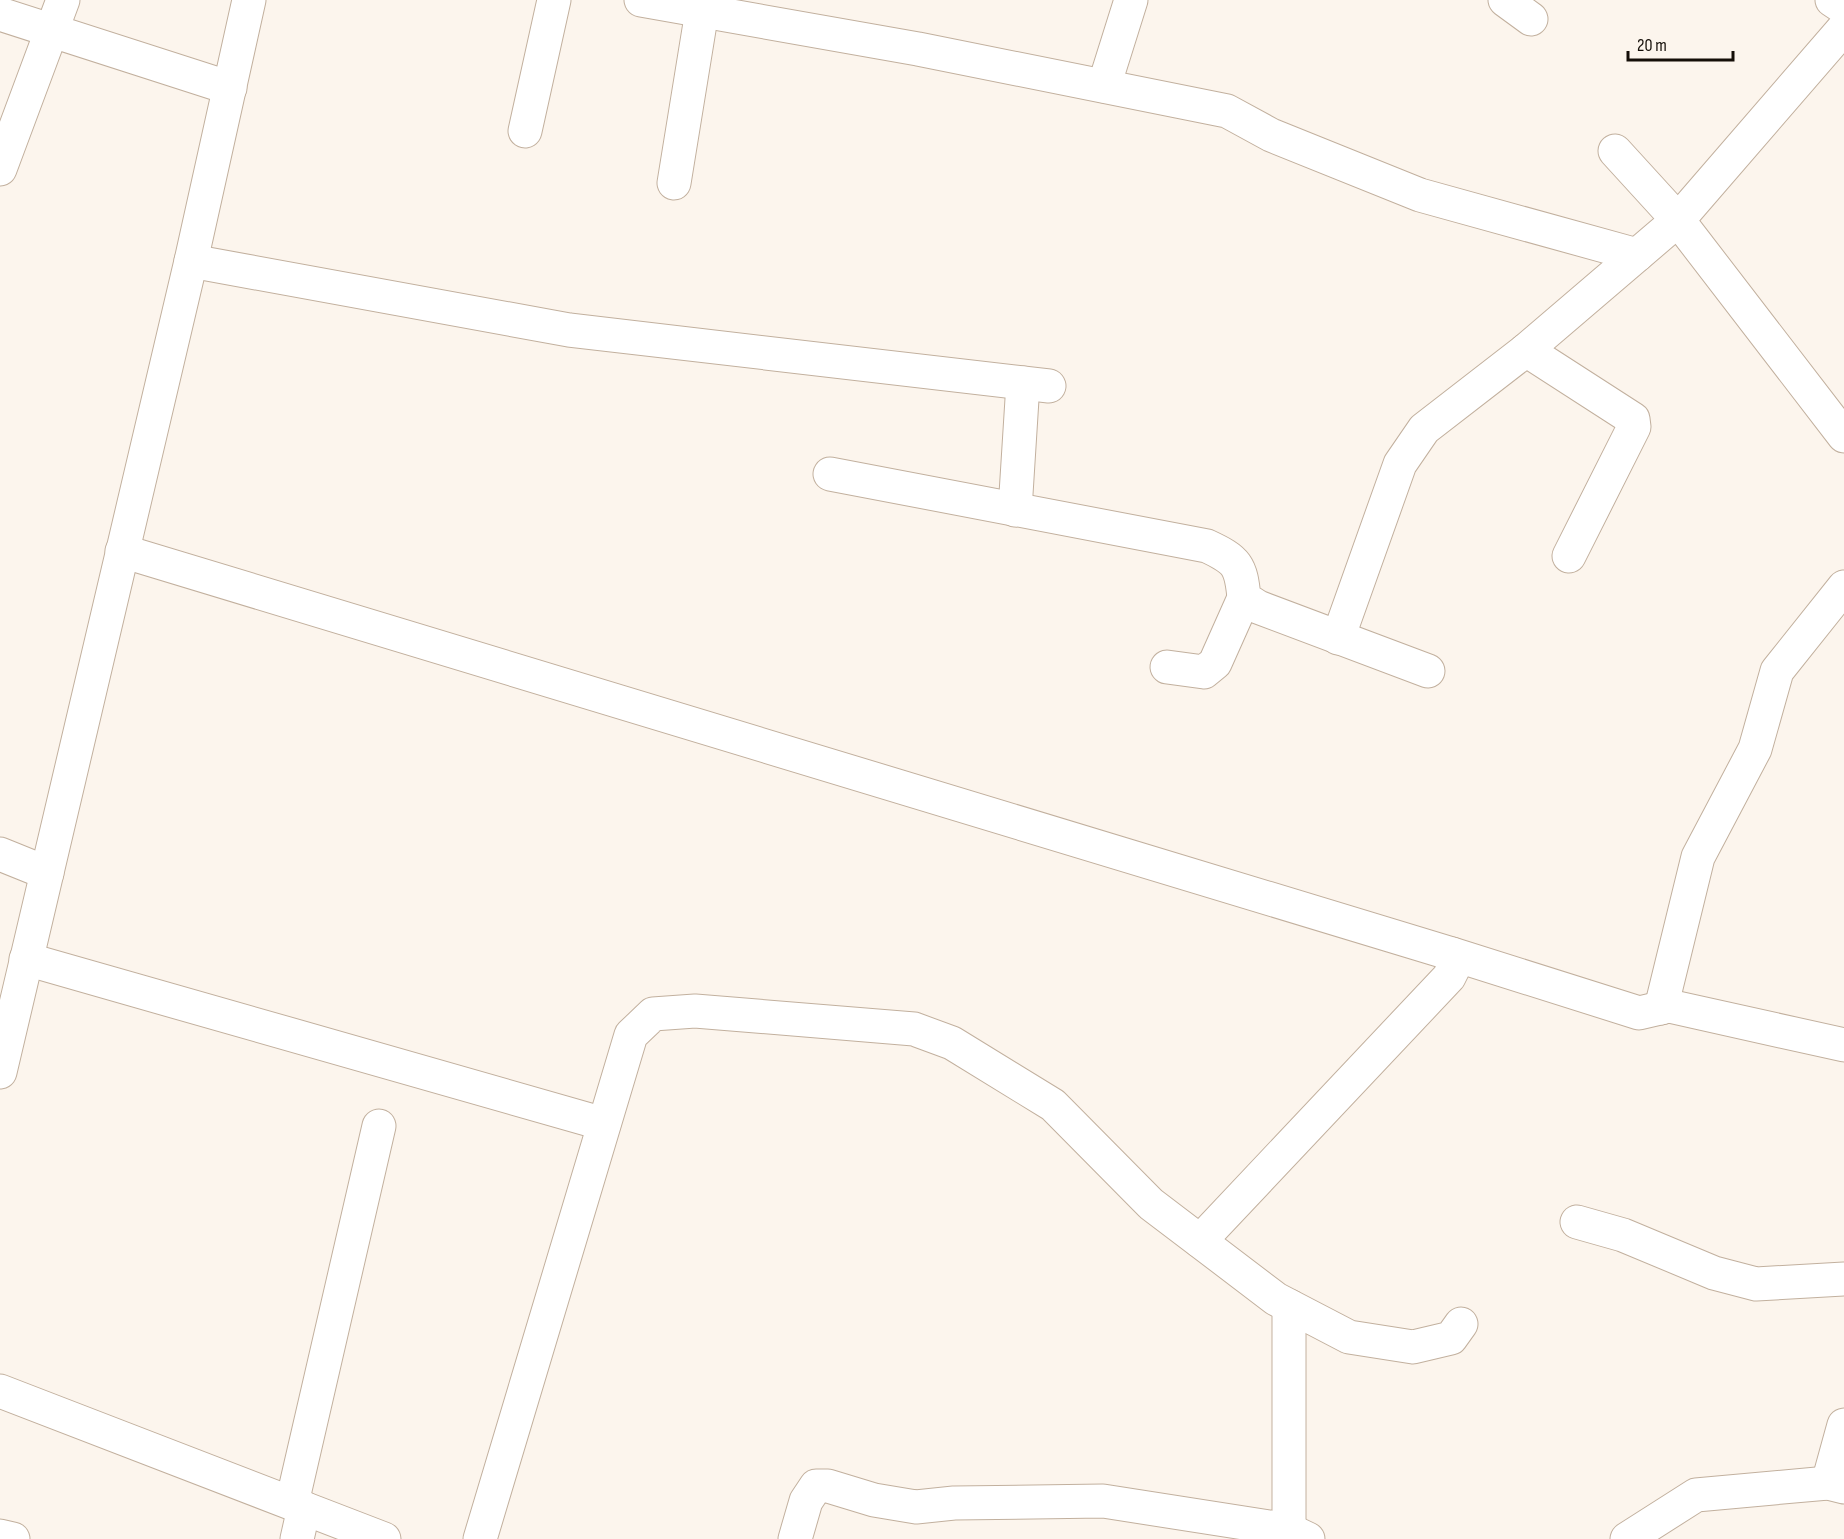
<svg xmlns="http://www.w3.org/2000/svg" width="1844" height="1539" font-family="'Sofia Sans Condensed',sans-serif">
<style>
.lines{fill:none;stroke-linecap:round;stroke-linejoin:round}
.street-casing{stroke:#c2b09e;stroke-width:35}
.street{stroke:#fff;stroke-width:33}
</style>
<rect width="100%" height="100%" fill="#fcf5ed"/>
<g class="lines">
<g class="street-casing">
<g id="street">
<polyline points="641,0 918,49 1227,111 1271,135 1420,195 1637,255"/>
<polyline points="1505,0 1531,19"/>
<polyline points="1832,0 1844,8"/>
<polyline points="0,14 230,88"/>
<polyline points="1104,86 1131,0"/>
<polyline points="525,131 554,0"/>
<polyline points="1615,151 1678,220 1844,436"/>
<polyline points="0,169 63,0"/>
<polyline points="674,183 702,11"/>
<polyline points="191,261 569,330 1049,386"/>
<polyline points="1526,350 1633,419 1634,427 1569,556"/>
<path d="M830,474L1207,546C1237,560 1241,565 1244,598L1258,607L1428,671"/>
<polyline points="1015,510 1023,383"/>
<polyline points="122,551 1452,954 1454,967 1449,977 1200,1241"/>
<polyline points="1338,638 1400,464 1424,429 1526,350 1678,220 1844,28"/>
<polyline points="1167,667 1204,672 1215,663 1244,598"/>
<polyline points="0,854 47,873"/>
<polyline points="1452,954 1639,1013 1669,1006 1844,1045"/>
<polyline points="26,959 604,1124"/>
<polyline points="1661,1008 1698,857 1755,749 1777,671 1844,587"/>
<polyline points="0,1072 191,261 249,0"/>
<polyline points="1577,1222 1623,1235 1714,1273 1756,1284 1844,1279"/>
<polyline points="1289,1306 1289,1530"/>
<polyline points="0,1391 384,1539"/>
<polyline points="1828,1483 1844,1425"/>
<polyline points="292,1503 379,1126"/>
<polyline points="0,1536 13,1539"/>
<polyline points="297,1539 304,1508"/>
<polyline points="480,1539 631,1035 653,1014 695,1011 914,1029 952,1043 1053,1105 1151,1204 1276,1299 1349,1337 1413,1347 1451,1338 1461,1324"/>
<polyline points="795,1539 806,1501 816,1486 828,1486 874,1500 916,1507 954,1503 1103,1501 1289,1530 1308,1539"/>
<polyline points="1627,1539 1696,1495 1828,1483 1844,1487"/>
</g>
</g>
<use href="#street" class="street"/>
</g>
<path d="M1628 51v9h105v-9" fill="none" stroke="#140e08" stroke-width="3"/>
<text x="1637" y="51" font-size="18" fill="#140e08" stroke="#fcf5ed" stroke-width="4.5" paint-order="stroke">20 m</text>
</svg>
